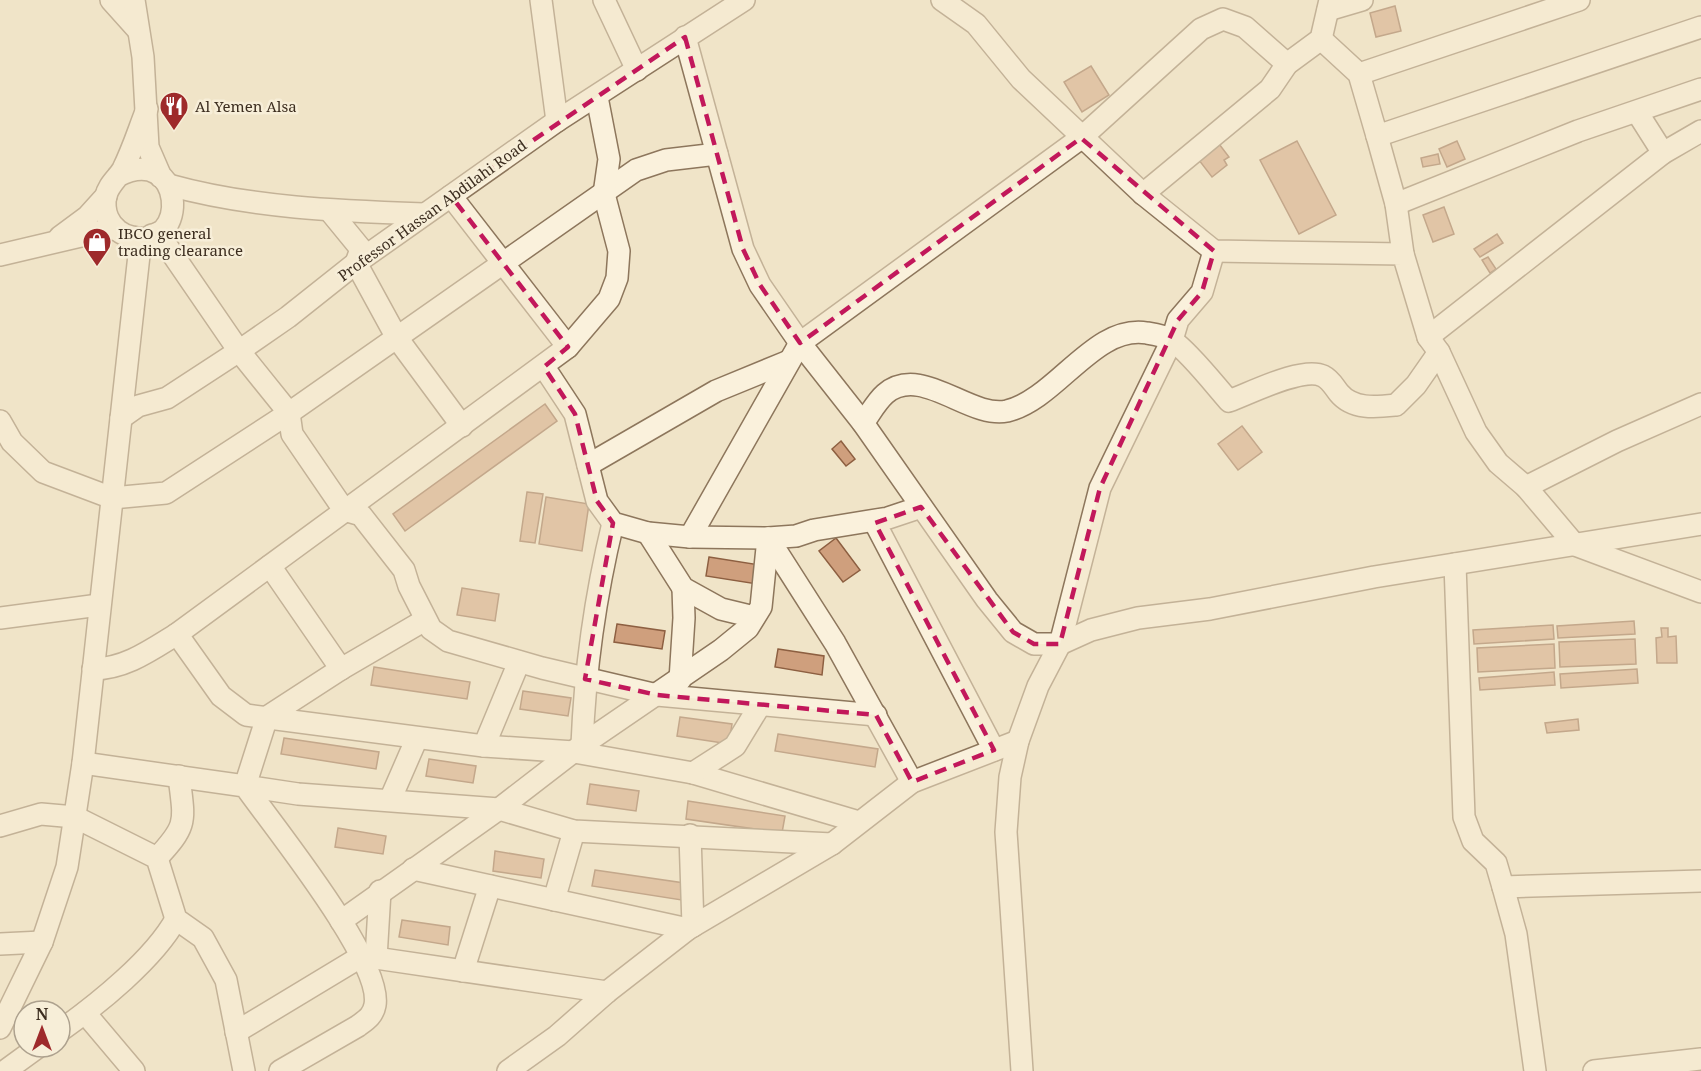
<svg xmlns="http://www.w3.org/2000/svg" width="1701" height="1071" font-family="'Noto Serif',serif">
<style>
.building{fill:#cf9f7d;stroke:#8d5f41;stroke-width:1.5}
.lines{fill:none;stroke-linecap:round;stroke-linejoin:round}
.minor-casing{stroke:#8d765c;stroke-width:24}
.minor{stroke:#faf1dc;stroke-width:21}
.marked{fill:none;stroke:#c2185b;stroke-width:4.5;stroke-dasharray:12 8;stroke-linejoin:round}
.labels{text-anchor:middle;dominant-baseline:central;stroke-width:5;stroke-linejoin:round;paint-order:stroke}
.poi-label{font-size:15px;fill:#3d2e20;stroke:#f7eed8;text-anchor:start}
.street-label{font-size:15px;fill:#3d2e20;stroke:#f7eed8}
</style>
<rect width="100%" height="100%" fill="#f0e4c8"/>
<g class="building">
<polygon points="1395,6 1401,31 1376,37 1370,13"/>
<polygon points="1091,66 1109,95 1082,112 1064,82"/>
<polygon points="1216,140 1229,157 1224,160 1227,165 1212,177 1195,155"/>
<polygon points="1297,141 1336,215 1299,234 1260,160"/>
<polygon points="1457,141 1465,159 1447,167 1439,149"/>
<polygon points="1438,154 1440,164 1423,167 1421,158"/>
<polygon points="1444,207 1454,234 1433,242 1423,215"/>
<polygon points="1497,234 1503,243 1480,257 1474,249"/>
<polygon points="1488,257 1496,269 1490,273 1482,260"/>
<polygon points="545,404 557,421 405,531 393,514"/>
<polygon points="1242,426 1262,452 1238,470 1218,444"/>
<polygon points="841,441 855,459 846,466 832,449"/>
<polygon points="527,492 543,494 535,543 520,541"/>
<polygon points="546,497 589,504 582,551 539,544"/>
<polygon points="836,538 860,570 843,582 819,551"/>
<polygon points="709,557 760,565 757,584 706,576"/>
<polygon points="462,588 499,594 495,621 457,615"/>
<polygon points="1634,621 1635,634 1558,638 1557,626"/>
<polygon points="617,624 665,631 662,649 614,642"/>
<polygon points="1553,625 1554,639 1474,644 1473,630"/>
<polygon points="1661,628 1668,628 1668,637 1676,636 1677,663 1657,663 1656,638 1662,637"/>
<polygon points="1635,639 1636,664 1560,667 1559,642"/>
<polygon points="1554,644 1555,668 1478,672 1477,648"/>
<polygon points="778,649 824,656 822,675 775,667"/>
<polygon points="374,667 470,682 467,699 371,685"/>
<polygon points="1637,669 1638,683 1561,688 1560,674"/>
<polygon points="1554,672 1555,685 1480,690 1479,678"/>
<polygon points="523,691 571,698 568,716 520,709"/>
<polygon points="680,717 732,724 729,744 677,736"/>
<polygon points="1578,719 1579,730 1547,733 1545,723"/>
<polygon points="778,734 878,749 875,767 775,751"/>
<polygon points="284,738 379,752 376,769 281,754"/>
<polygon points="429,759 476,766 473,783 426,776"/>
<polygon points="590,784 639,791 636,811 587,804"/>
<polygon points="688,801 785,816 782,833 686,819"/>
<polygon points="338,828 386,836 383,854 335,847"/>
<polygon points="495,851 544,859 541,878 493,871"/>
<polygon points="595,870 691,884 688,901 592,886"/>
<polygon points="402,920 450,927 448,945 399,937"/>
</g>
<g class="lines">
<g class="minor-casing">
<g id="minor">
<polyline points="111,0 137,29"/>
<polyline points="134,0 143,57 148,147 161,177"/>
<polyline points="541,0 557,121"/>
<polyline points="604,0 637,70"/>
<polyline points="942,0 976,24 1021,79 1143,194 1214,251 1403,254 1428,337 1439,352 1476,432 1498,463 1526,487 1575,545 1701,592"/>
<polyline points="1328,10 1362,0"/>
<polyline points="685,37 743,249 760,285 800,343 863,423 987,600 1013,632 1034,644 1060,644 1091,630 1138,618 1210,609 1374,577 1701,524"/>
<polyline points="1321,39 1359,74 1377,136 1701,27"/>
<polyline points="1359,74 1579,0"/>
<polyline points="1637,112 1663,153"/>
<polyline points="1377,136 1396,204 1403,254"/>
<path d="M118,176C185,142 191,252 132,237C122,235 112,228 108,218C105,212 104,202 106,196C108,185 118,178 123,169C133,149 139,129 147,109"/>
<path d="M169,185C252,208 338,211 424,214"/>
<polyline points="1143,194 1270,89 1287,64 1321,39 1330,0"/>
<polyline points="451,196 568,347"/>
<polyline points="1396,204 1578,131 1701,89"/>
<polyline points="329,210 361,249 356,263 397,338 462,426"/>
<polyline points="158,233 239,351 289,413 292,434 344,510 361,515 404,570 409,586 431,629 448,641 542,668 657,695 876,715"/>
<polyline points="60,237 87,217 106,196"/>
<polyline points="0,255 115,228"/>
<polyline points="1428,337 1663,153 1701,131"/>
<polyline points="544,367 575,414 597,501 613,523 648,533 690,537 768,538 796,536 814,530 888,518 921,507"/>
<polyline points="121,418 138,406 167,398 239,351 288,317 356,263 557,121 744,0"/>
<polyline points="0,421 12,442 43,472 112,498 166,493 289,413 636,170 666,160 717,154"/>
<path d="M863,423C870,414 876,402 885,394C921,363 969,419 1007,411C1057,399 1094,324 1147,333C1154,334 1167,337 1173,341C1190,353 1214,384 1229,401C1251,393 1303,366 1323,376C1331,380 1334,387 1339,393C1353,410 1377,407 1396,405L1416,385L1439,352"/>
<polyline points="588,465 716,391 789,361"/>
<polyline points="1526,487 1617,441 1701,404"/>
<polyline points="874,521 994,750"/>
<polyline points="648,533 683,588 721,609 754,617"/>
<polyline points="690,537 800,343 1081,138 1201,29 1223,19 1245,27 1287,64"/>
<polyline points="768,538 835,643 912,782"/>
<polyline points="1455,564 1464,817 1473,841 1496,863 1503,887 1516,934 1535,1071"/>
<polyline points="270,566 341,669"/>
<polyline points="0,618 99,605"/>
<polyline points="425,620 341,669 267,717 245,786 298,794 499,809 574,831 832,844"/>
<polyline points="177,634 221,696 246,715 484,746 574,752 693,773 859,822"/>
<path d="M93,669C125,669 151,650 177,634L568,347L609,299L617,278L619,251L604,194L609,159L597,97"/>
<polyline points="680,680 684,618 683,588"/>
<path d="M582,745C585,669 595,597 613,523"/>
<polyline points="484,746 519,662"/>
<path d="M83,763L245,786C273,826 383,961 375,1005C373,1016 366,1020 358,1026L280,1071"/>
<polyline points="693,773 735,746 760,705"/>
<polyline points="390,800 417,738"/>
<polyline points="0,826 41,814 75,817 157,858 176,919 203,938 226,980 244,1071"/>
<polyline points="690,835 693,926"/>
<path d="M157,858C189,824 184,821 179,776"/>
<polyline points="413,869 688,929"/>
<polyline points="1503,887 1701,881"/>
<polyline points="554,900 574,831"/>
<polyline points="341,921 499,809 582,745 721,650 748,628 761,607 768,538"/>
<polyline points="0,944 42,942"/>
<polyline points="376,958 380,891"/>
<polyline points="463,971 490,886"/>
<polyline points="85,1013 134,1071"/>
<polyline points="0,1028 42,942 67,867 83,763 139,255 152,235"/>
<path d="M60,1031C98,1004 154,959 176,919"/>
<polyline points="236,1032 362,956 607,992"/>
<polyline points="5,1071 38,1047"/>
<polyline points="508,1071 557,1036 607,992 688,929 832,844 912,782 1018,741"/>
<polyline points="1022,1071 1006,832 1010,777 1018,741 1038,686 1060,644 1100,488 1172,340 1178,320 1202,292 1214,251"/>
<polyline points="1594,1071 1701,1059"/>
</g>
</g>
<use href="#minor" class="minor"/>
</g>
<path d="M0 0H1701V1071H0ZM685,37L743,249L760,285L800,343L1081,138L1214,251L1202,292L1178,320L1100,488L1060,644H1034L1013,632L921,507L875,523L994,750L912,782L876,715L657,695L585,679L613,523L597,501L575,414L544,367L568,347L451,196Z" fill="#f0e4c8" fill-opacity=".55" fill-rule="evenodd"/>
<path class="marked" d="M685,37L743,249L760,285L800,343L1081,138L1214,251L1202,292L1178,320L1100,488L1060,644H1034L1013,632L921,507L875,523L994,750L912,782L876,715L657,695L585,679L613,523L597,501L575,414L544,367L568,347L451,196Z"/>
<defs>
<g id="restaurant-pin" transform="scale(1.5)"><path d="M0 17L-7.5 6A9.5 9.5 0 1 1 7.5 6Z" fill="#9e2a2b" stroke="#f7eed8"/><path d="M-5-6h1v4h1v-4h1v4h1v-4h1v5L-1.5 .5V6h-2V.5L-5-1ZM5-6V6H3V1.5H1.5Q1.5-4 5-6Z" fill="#fff"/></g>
<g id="shop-pin" transform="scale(1.5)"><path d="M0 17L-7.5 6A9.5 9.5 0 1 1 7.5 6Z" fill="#9e2a2b" stroke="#f7eed8"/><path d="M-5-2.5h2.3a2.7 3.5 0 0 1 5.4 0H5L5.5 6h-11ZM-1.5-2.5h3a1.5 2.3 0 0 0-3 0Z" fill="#fff"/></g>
</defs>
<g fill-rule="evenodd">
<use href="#restaurant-pin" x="174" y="106"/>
<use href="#shop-pin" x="97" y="242"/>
</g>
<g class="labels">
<g class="poi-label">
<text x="195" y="106">Al Yemen Alsa</text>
<text x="118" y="233">IBCO general<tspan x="118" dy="17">trading clearance</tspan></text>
</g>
<g class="street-label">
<text transform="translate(432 210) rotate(-36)">Professor Hassan Abdilahi Road</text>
</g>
</g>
<g transform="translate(42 1029)"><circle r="28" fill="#f7eed8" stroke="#ada18e" stroke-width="1.5"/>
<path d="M0-4.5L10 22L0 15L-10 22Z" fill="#9e2a2b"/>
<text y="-9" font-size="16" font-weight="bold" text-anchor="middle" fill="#3d2e20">N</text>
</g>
</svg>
